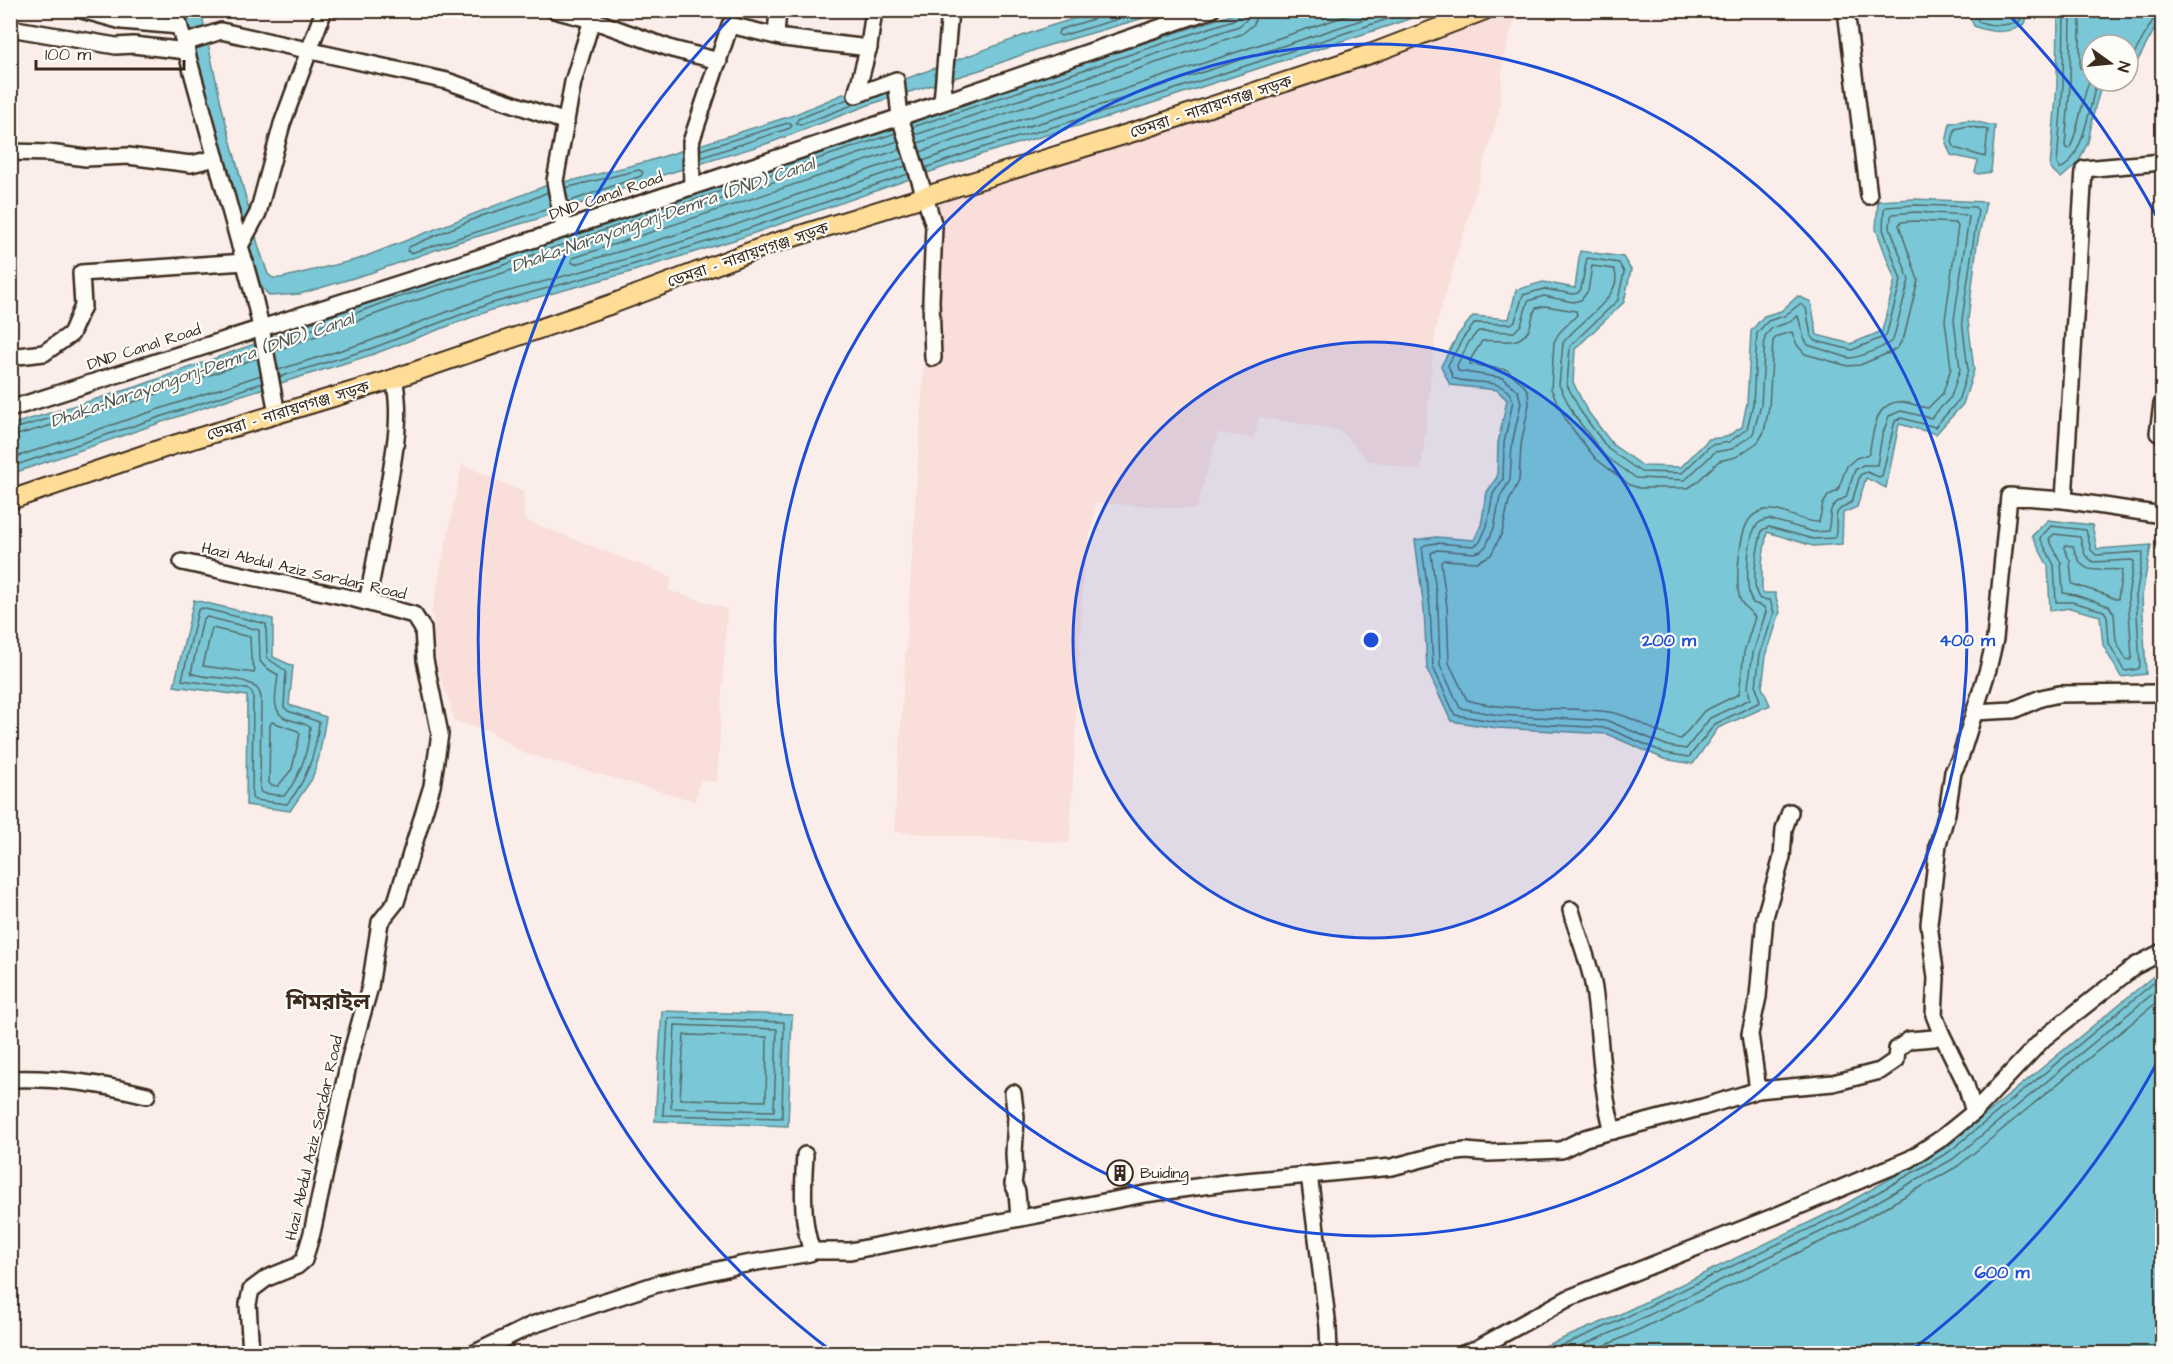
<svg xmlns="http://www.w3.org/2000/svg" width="2173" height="1364" font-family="'Architects Daughter','Noto Sans Bengali',sans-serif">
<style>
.built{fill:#f9deda}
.water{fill:#7ac8d7;stroke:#61898d;stroke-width:1.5}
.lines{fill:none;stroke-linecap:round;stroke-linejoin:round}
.shore{stroke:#546968;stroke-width:1.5}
.minor-casing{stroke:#3b2a1e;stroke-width:20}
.major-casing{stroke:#3b2a1e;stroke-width:22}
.minor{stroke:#fdfcf7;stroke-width:15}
.major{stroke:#ffdd96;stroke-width:18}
.ring{fill:none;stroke:#1d4ed8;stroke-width:3}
.labels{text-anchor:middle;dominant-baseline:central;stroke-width:4.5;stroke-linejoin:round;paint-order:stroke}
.street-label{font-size:16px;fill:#3b2a1e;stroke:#fdfcf7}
.poi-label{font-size:16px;fill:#3b2a1e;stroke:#fdfcf7;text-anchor:start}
.water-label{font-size:18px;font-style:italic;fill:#4e5956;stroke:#fdfcf7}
.district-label{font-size:22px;font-weight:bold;fill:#3b2a1e;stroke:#fdfcf7}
.centre{fill:#1d4ed8;stroke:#fdfcf7;stroke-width:3}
.ring-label{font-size:18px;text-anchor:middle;font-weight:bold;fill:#1d4ed8;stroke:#fdfcf7;stroke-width:4.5;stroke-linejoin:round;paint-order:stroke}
</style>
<rect width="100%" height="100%" fill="#fbeeea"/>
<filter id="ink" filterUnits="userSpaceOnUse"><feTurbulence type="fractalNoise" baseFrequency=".0167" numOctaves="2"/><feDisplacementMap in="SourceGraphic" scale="12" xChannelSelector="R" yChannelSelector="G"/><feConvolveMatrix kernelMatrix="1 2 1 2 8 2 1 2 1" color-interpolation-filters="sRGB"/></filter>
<g filter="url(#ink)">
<g class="built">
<polygon points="1517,12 1503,60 1499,112 1436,327 1421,471 1368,460 1340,430 1259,417 1254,438 1218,433 1196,509 1096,503 1083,574 1070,843 894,832 935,198 1103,147"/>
<polygon points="462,464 523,492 525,520 672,577 668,590 727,609 717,782 700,780 695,801 523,753 489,731 454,721 451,706 437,667 432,611"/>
</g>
<g class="water">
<path d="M1102,10L1168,11L1043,47L983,69L871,104L772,142L653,178L534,220L458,242L370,273L300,294L270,296C256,284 252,264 247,246L185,11H201L222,108L259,248L268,274L273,278H281L359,259L550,184L575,180L649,161L791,116L843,94L886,86L1044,28Z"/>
<polygon points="1243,11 1434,11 1125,112 982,154 734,240 627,273 491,310 371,355 232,398 11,474 10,425 136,387 391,294 499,260 614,220 848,143 1052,73"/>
<path d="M1967,11H2029L2025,24C2011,34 1990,33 1974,26Z"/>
<polygon points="2058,11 2162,11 2162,23 2158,23 2131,73 2128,73 2128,45 2092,45 2092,81 2103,81 2095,107 2088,142 2078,163 2061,178 2050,168 2057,85"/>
<polygon points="1968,120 1995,126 1991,172 1978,174 1975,172 1978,161 1951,155 1946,143 1950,123"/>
<polygon points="1914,199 1986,202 1977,244 1968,320 1974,370 1963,404 1936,434 1899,424 1886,488 1866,478 1857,507 1843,513 1842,544 1813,546 1767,532 1762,563 1762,593 1775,593 1780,612 1766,656 1762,687 1770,705 1718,728 1693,764 1664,759 1607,734 1497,728 1451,721 1427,669 1424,609 1415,540 1436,537 1474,540 1481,525 1487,492 1497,477 1498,443 1507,400 1497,390 1450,385 1441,366 1458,335 1473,316 1509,319 1516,290 1543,282 1575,288 1580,251 1623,257 1631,270 1624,302 1575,349 1573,382 1586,409 1613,445 1643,466 1681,467 1709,439 1726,437 1742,427 1747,403 1751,331 1764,316 1781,311 1798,296 1811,302 1817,335 1851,344 1882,331 1895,280 1876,229 1878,201"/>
<polygon points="2048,520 2092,525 2097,549 2151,545 2142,596 2146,674 2121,677 2103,645 2100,616 2070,608 2050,611 2048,566 2032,536"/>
<polygon points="194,600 273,619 273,657 293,666 289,705 326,717 319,757 312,779 290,811 246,805 247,696 174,686"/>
<polygon points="2162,969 2162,1353 1528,1353 1612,1318 1837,1209 1946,1147"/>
<polygon points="662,1011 792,1015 788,1126 655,1121"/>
</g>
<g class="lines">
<g class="shore">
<polyline points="1100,10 1096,18 1059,30 1058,34 1061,36 1148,10"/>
<path d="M1973,10L1979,22C1992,26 2007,26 2020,21L2023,10"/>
<path d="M2064,10L2063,85L2057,164L2060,169C2083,160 2090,104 2097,81"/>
<path d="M2071,10L2070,86L2065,146L2067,149L2070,148C2081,124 2081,97 2092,74"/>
<polyline points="2080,10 2080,68 2084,69 2092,62"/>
<polyline points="2128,65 2153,20 2158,17 2162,17"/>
<polyline points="848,99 798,119 796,123 800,125 855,104"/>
<polygon points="1968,126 1988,130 1985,157 1955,148 1952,142 1955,129"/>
<polyline points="913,127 1236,19 1240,16 1241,10"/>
<polyline points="915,135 1239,26 1246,20 1248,10"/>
<polyline points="918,143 1242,34 1254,24 1257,10"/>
<path d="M901,149L573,258L571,262L575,264C686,234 795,196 903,158"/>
<polyline points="700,150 788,123 792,125 790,128 700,158"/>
<polyline points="920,152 976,133 1119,91 1364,10"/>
<polyline points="923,161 978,141 1121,99 1392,10"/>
<polyline points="925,168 981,148 1124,106 1415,10"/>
<polyline points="565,188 639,170 643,172 641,176 568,202"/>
<polyline points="548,192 523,203 481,216 409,247 407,251 411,253 551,208"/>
<path d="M1915,205L1975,207L1978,210L1962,320L1968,370L1958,401L1935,427L1901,418L1895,421L1882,476L1879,477L1867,472L1860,475L1852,502C1827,515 1840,515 1835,538L1813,539L1769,527L1762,530C1758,545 1749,588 1760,599L1770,600L1774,613L1760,654L1756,686L1760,702L1715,724L1689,757L1665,753L1607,728L1498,722L1455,715L1433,667L1430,608L1422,547L1425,545L1436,543L1474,546L1480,542L1487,526L1493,494L1503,479L1504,443L1513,401C1506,375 1471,386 1453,378L1448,365L1463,338L1475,323L1511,324L1515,321L1523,295L1544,289L1573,294L1578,293L1581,289L1587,258L1619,263L1624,272L1618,300L1570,346L1567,385L1581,412L1608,449L1641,472L1682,473L1711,445L1729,442L1747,429L1753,404L1757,333L1768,321L1784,316L1800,304L1806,308L1811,336L1816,341L1852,350L1886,336L1901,280L1883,229L1884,209L1886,207Z"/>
<path d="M1915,212L1966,215L1969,217L1954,320L1960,369L1951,397L1931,418L1901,411L1889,416L1882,436L1877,465H1863L1855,470L1846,497C1824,508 1833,512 1828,531L1814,532L1769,519C1764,520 1760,521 1757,525C1747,537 1744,591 1753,603L1764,607L1766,612L1753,653L1748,686L1750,699L1710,718L1686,749L1668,746L1608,721L1498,715L1460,708L1440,665L1438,608L1431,553L1437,550L1474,553L1481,551L1486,546L1494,528L1500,497L1510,480L1512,444L1521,403L1518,391L1503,378L1458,371L1457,365L1469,342L1478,331L1514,332L1521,325L1528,301L1544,296L1573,302L1581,300L1588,291L1592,266L1614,269C1627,295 1575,324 1563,343L1559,385L1574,415L1604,455L1636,478L1685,480L1715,452L1732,449L1753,434L1761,405L1765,336L1772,328L1787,323L1798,316L1804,338L1808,345L1849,358C1862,357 1883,348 1893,340L1909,280L1890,227L1891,216L1893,214Z"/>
<path d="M1915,221L1955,223L1958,226L1945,320L1951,368L1943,393L1928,408C1919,407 1910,402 1900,402C1874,402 1873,435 1869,454L1856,458L1847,466L1838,490L1828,496L1823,504L1819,522C1801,523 1782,507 1764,510C1758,512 1752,515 1749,520C1739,534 1735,583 1740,599C1743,607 1750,611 1755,617L1744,652L1739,694L1704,711L1681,739C1656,735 1633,715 1609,712C1562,705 1512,713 1467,700L1449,663L1447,607L1441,562L1444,560L1477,562L1491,555L1502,533L1509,501L1519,481L1521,445L1529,404L1528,392L1523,384L1507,370L1470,364V360L1482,341C1498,338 1517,348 1528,331C1532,324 1532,314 1536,308L1545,306L1576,311L1577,315L1559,333L1554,342L1551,389L1567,422L1596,459L1630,485L1639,488H1688L1696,483L1719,461L1736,457L1758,442L1764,432L1769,407L1773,341L1777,336L1792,332L1797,345L1805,354L1848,366L1860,365L1891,352L1898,347L1904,337L1918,280L1899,225L1901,222Z"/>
<polyline points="273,344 393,299 501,266 616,226 896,133"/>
<polyline points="275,351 395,307 503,273 618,233 898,141"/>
<polyline points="278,370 367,342 487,297 623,260 729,227 906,166"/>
<polyline points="279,377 370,349 489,304 625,267 732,234 908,174"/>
<polyline points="10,430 138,393 256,350"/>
<polyline points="10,437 140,400 257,358"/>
<polyline points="10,459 261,375"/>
<polyline points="10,467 262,383"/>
<polygon points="2051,526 2086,530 2091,550 2096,555 2140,552 2143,553 2136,596 2140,666 2138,669 2126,671 2123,669 2109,643 2107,616 2104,611 2072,602 2056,602 2054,565 2040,538"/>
<polygon points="2054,534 2080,537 2085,555 2093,562 2131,560 2134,561 2128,596 2132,657 2130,660 2126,659 2116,641 2114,614 2109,606 2075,595 2063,593 2061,563 2049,539"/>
<path d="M2065,545L2073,546C2083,580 2096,567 2122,570L2118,599H2115L2107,595L2072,584L2070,561L2064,548Z"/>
<path d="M202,608L266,624L267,658L286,671L284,707L288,711L319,722C316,752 307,781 287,804L255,800L252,798L253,697L252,692L247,689L182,680L198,610Z"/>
<path d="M207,617L259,630L260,661L265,667L278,675C277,690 269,712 287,719C295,721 304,723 310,727C308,753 301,776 284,796L262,793L260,791L261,697C257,672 209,682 191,673L203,619Z"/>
<polygon points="212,628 250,637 251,659 255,670 254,673 203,666"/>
<polygon points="272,722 298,731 300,734 292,769 278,786 271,785 269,783 270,725"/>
<polygon points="668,1018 784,1022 782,1118 663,1115"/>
<polygon points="675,1025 777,1029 774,1111 671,1108"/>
<polygon points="684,1035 767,1037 766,1101 680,1099"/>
<polyline points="1543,1354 1614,1323 1840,1214 1949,1152 2162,976"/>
<polyline points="1562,1354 1618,1330 1843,1221 1953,1159 2162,986"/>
<polyline points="1586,1354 1622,1338 1847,1229 1958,1166 2162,998"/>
</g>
<g class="minor-casing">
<g id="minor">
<polyline points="82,10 122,21 179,26"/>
<polyline points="175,10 253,293 261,327 277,414"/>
<polyline points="554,10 592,20 672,49 719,61"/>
<polyline points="874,10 869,46 856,95 896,80 900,117 934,226 931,301 933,358"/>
<polyline points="1846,10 1869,196"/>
<polyline points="10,28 116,46 133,45 187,51"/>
<polyline points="776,35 778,10"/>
<polyline points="184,43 221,31 447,81 566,122"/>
<polyline points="942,102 950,10"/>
<polyline points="10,152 49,153 86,158 128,156 191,164 216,158"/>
<polyline points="692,187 691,142 730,25 784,38 869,48"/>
<polyline points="564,229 555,181 573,82 592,20"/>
<polyline points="240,246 258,213 282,124 324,10"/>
<polyline points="10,357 44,353 71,334 83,306 81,273 245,262"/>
<polyline points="2162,404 2158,433 2162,434"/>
<polyline points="10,409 442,270 900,117 1211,10"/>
<polyline points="2064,500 2084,169 2162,162"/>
<polyline points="182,562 351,598 414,615 423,629 425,660 440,734 432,786 396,902 380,922 370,987 349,1061 312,1233 304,1260 297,1266 267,1278 251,1290 248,1304 251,1354"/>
<path d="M367,602C375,563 382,524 389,484C395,449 402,414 394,379"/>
<polyline points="1974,712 2013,710 2041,698 2059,694 2153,693"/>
<path d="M1571,910C1578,936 1590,963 1594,989C1601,1037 1600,1085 1613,1131"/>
<polyline points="1941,1033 1965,1082 1974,1112"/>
<path d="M10,1079C58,1077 101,1084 147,1095"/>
<polyline points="1758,1090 1750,1034 1758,997 1765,917 1782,857 1784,829 1790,812"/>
<polyline points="1013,1093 1016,1117 1014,1154 1015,1170 1013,1184 1017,1192 1019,1218"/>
<path d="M805,1155C803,1185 801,1222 812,1251"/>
<polyline points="1309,1174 1328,1327 1329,1354"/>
<polyline points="473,1354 532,1325 660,1283 740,1265 810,1253 812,1251 850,1251 1145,1194 1225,1183 1392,1167 1441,1154 1466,1151 1489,1153 1561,1150 1585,1138 1703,1107 1758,1090 1833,1083 1880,1071 1896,1060 1897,1049 1909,1040 1934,1038 1941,1033 1934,1015 1936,978 1929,924 1938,844 1947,813 1953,772 1960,758 1971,723 1988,669 1995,639 2009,496 2064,500 2162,515"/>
<polyline points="1463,1354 1478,1348 1569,1298 1773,1217 1910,1159 1942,1138 1974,1112 2044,1038 2135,966 2162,952"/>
</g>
</g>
<g class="major-casing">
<polyline id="major" points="10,500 170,446 387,381 612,304 771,244 1143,129 1373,53 1485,10"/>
</g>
<use href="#minor" class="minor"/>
<use href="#major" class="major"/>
</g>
</g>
<circle cx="1371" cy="640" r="298" fill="#1d4ed8" fill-opacity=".12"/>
<g class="ring">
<circle cx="1371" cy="640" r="298"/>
<circle cx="1371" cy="640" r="596"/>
<path d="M2159 1059A893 893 0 0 1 1908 1353M834 1353A893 893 0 0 1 734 14M2008 14A893 893 0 0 1 2159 221"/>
</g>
<defs>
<g id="building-ring" transform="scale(1.35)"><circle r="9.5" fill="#fdfcf7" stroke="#3b2a1e" stroke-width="1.5"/><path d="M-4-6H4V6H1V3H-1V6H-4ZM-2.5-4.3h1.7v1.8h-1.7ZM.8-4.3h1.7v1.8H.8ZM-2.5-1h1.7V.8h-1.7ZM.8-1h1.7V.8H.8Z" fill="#3b2a1e"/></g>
</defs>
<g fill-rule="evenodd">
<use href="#building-ring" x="1120" y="1173"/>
</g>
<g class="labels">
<g class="street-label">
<text transform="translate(1211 107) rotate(-18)">ডেমরা - নারায়ণগঞ্জ সড়ক</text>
<text transform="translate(606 196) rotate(-19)">DND Canal Road</text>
<text transform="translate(748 255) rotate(-19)">ডেমরা - নারায়ণগঞ্জ সড়ক</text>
<text transform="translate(144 347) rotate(-18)">DND Canal Road</text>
<text transform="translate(288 411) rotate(-17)">ডেমরা - নারায়ণগঞ্জ সড়ক</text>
<text transform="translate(304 571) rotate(13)">Hazi Abdul Aziz Sardar Road</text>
<text transform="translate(314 1138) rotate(-77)">Hazi Abdul Aziz Sardar Road</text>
</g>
<g class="poi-label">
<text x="1140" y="1173">Buiding</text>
</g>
<g class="water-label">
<text transform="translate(663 215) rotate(-19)">Dhaka-Narayongonj-Demra (DND) Canal</text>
<text transform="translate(202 370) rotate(-19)">Dhaka-Narayongonj-Demra (DND) Canal</text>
</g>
<g class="district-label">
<text x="328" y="1002">শিমরাইল</text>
</g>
</g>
<circle cx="1371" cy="640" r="9" class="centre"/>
<g class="ring-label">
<text x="1669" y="646">200 m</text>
<text x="1967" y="646">400 m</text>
<text x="2002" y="1278">600 m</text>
</g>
<rect width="2173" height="1364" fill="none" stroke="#fdfcf7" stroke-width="36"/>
<rect x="18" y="18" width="2137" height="1328" fill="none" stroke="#3b2a1e" stroke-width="2" filter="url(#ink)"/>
<g transform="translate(2110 63) rotate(105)"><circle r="28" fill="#fdfcf7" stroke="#afa8a0" stroke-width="1.5"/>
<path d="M0-4.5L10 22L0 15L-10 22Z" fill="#3b2a1e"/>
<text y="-9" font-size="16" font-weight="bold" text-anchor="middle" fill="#3b2a1e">N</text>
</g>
<path d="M36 60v9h148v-9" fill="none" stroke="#3b2a1e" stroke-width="3"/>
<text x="45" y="60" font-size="18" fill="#3b2a1e" stroke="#fdfcf7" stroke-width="4.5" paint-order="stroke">100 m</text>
</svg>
